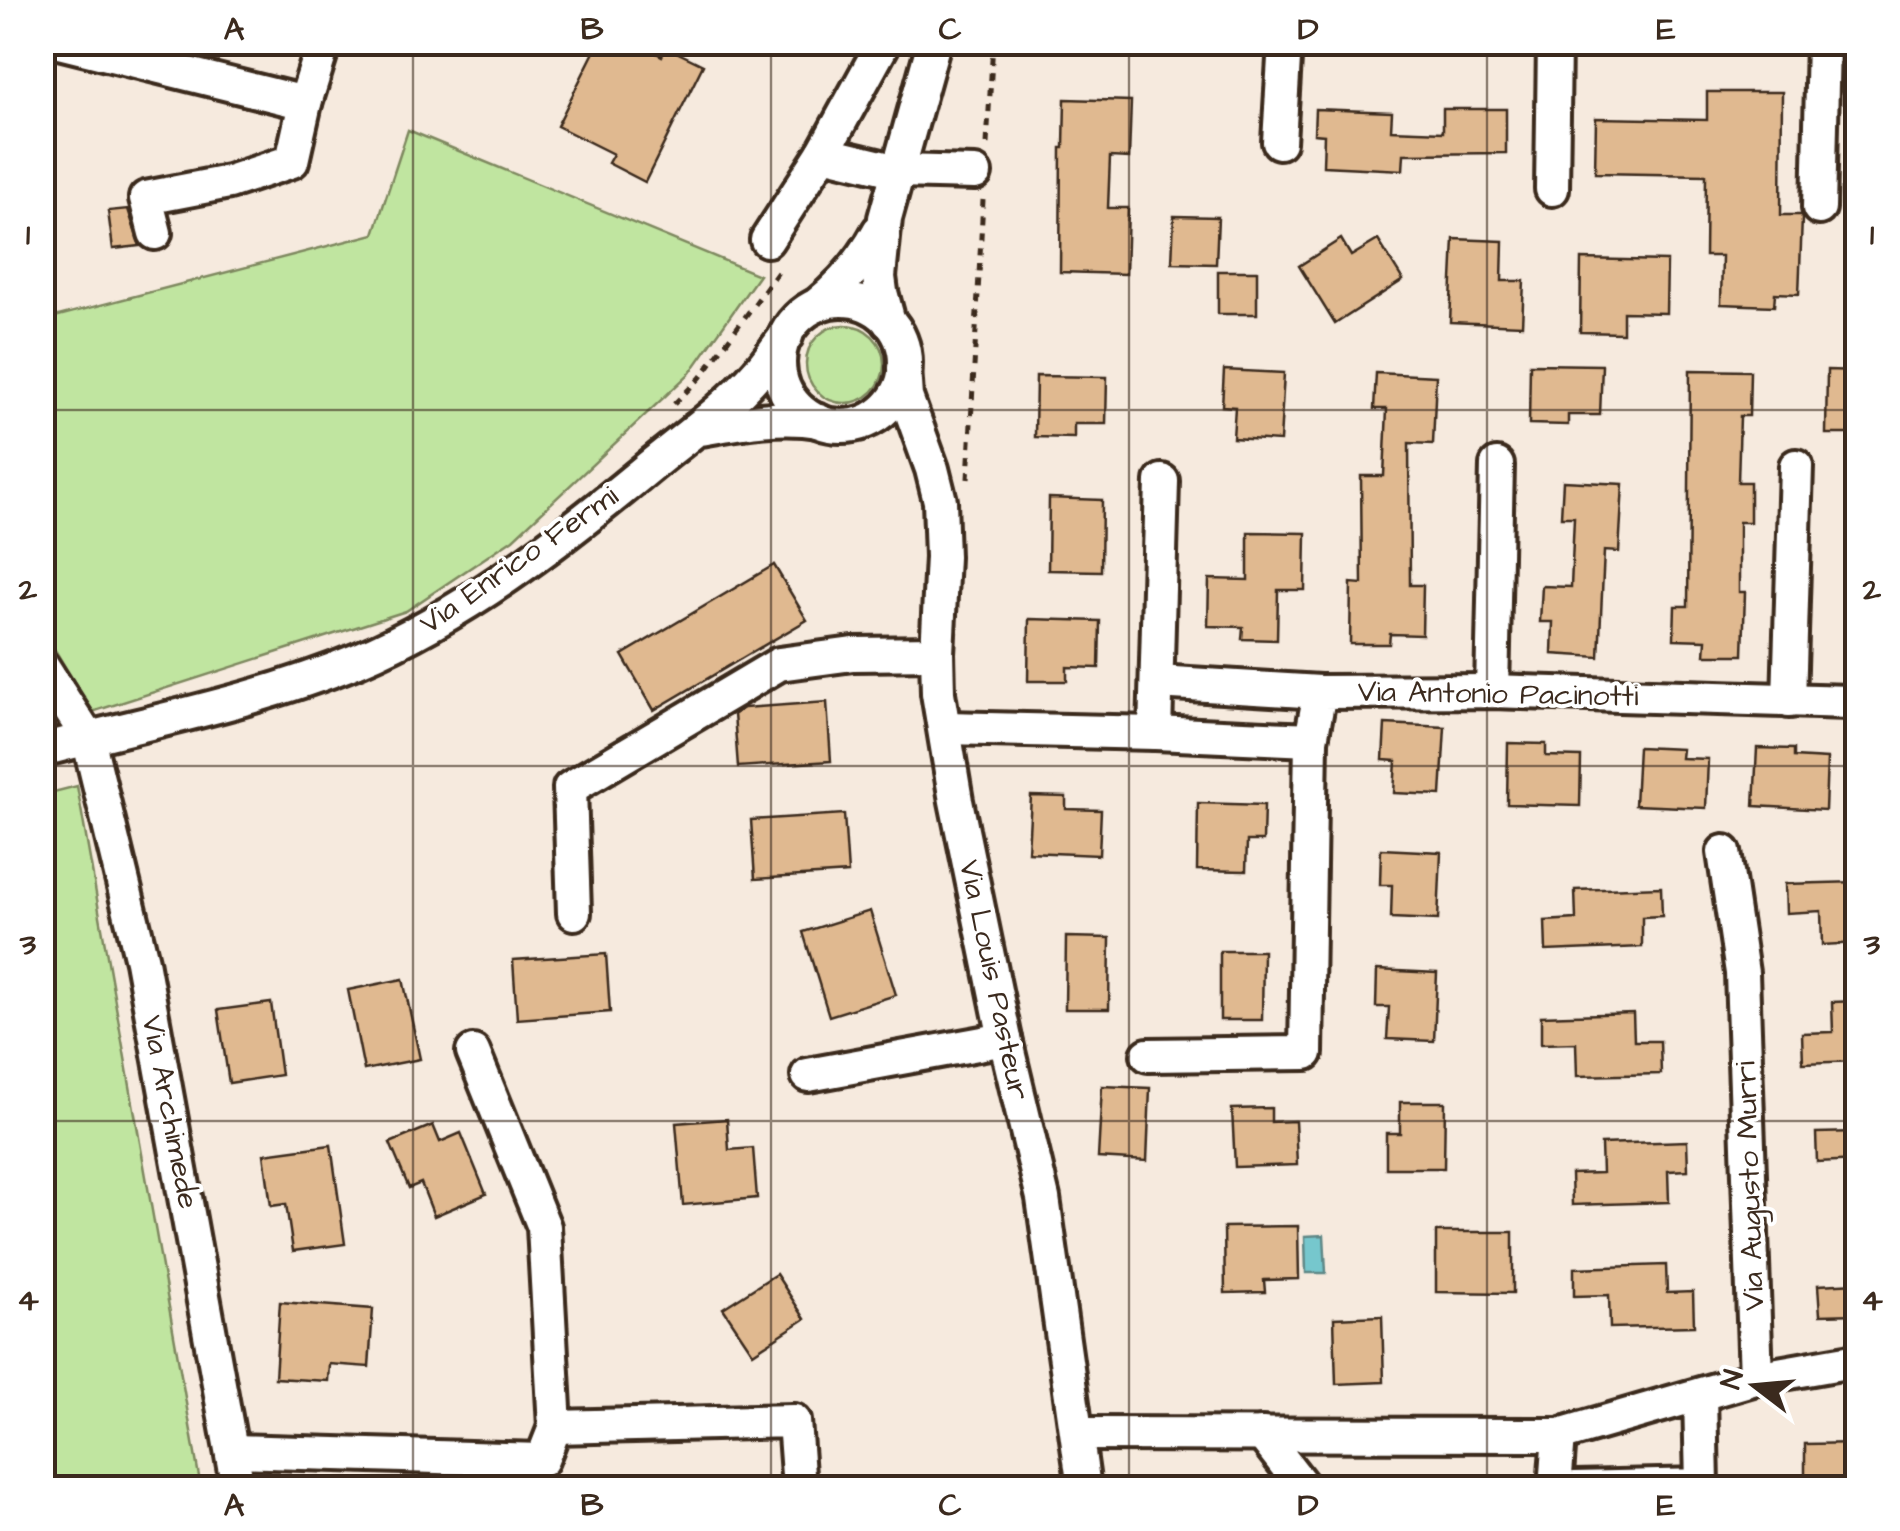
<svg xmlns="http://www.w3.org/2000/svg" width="1900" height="1531" font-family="'Architects Daughter',sans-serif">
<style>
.green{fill:#c0e5a0;stroke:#7e885f;stroke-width:2.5}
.water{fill:#76c7cd;stroke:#5e8887;stroke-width:2.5}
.building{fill:#e0b990;stroke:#3b2a1e;stroke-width:2.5}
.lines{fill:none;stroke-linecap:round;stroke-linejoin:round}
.minor-casing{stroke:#3b2a1e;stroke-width:40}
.path{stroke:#3b2a1e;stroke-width:5;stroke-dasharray:8 8;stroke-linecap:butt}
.minor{stroke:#fff;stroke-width:32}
.grid{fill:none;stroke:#3b2a1e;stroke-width:2.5;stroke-opacity:0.55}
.labels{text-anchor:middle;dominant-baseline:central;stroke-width:8;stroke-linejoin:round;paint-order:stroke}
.street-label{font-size:30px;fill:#3b2a1e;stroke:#fff}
.neatline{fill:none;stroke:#3b2a1e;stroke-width:4}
.grid-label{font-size:32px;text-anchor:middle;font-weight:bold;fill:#3b2a1e}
</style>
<rect width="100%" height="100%" fill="#f6eade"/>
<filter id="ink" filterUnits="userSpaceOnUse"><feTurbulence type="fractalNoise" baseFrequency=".01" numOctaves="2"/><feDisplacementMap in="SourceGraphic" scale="20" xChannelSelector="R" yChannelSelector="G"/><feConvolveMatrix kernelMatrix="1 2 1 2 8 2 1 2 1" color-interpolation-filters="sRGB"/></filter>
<g filter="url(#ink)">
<g class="green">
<polygon points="408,130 759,275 690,373 513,539 406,611 92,712 43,630 43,320 374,234"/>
<circle cx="845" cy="364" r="39"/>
<polygon points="77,786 201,1488 43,1488 42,795"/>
</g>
<polygon class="water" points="1324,1235 1326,1273 1306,1273 1305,1236"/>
<g class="building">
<polygon points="599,42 635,42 662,56 666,47 703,65 645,182 608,163 613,154 557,126"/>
<polygon points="1707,92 1782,92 1781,215 1801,215 1802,218 1799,294 1775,293 1774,306 1721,304 1722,256 1705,256 1706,175 1595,173 1596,118 1707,120"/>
<polygon points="1065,99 1131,101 1129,158 1110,157 1108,208 1128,208 1126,274 1060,272 1061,148 1064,148"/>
<polygon points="1315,109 1392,112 1391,130 1443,132 1443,109 1506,109 1506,153 1404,154 1403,170 1323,166 1324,135 1314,134"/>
<polygon points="128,209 140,246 113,249 108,211"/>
<polygon points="1174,216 1218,217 1216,264 1172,263"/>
<polygon points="1341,239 1351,256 1378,240 1403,280 1335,324 1299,266"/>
<polygon points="1454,239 1503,241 1502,281 1524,281 1522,325 1450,322"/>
<polygon points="1581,259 1667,261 1666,313 1623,312 1623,333 1580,332"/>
<rect x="1218" y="271" width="39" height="43"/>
<polygon points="1530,364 1602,365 1600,415 1568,415 1568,425 1529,424"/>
<polygon points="1224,370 1284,373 1280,441 1233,438 1235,407 1222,406"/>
<polygon points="1690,370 1750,371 1749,416 1740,416 1738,482 1750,482 1750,522 1739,522 1739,592 1745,592 1743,655 1705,655 1706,640 1674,639 1675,606 1688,606"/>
<polygon points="1827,370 1858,371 1858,434 1826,434"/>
<polygon points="1376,373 1436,376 1433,444 1409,443 1410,585 1423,585 1422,635 1390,634 1389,644 1350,644 1351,583 1362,584 1361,476 1384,476 1387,409 1374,409"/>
<polygon points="1036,376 1107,377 1106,424 1074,424 1074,438 1035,437"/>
<polygon points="1563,481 1623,484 1619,552 1604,551 1599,657 1552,654 1553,622 1540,622 1542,586 1571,587 1574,517 1561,517"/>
<polygon points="1049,498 1102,500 1101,571 1048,570"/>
<polygon points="1248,532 1306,533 1305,590 1278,590 1277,640 1242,639 1243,627 1208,626 1209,579 1248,580"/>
<polygon points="774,565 807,620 654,710 622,655"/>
<polygon points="1029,619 1100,621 1099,668 1067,667 1067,681 1028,681"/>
<polygon points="827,702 831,761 738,767 734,714 744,708"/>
<polygon points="1385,724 1445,727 1441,795 1394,793 1396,761 1383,760"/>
<polygon points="1508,743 1546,744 1546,756 1581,757 1580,806 1507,804"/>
<polygon points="1638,747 1682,749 1681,758 1708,759 1706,808 1635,805"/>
<polygon points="1757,748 1794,749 1794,757 1827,759 1825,810 1754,806"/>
<polygon points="1031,796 1066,797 1066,809 1101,810 1099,855 1028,852"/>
<polygon points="1198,803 1264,805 1263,841 1247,841 1246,871 1197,870"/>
<polygon points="844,814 848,873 755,879 751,820"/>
<polygon points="1381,849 1441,852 1438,920 1391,918 1392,885 1380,885"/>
<polygon points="1858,882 1858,943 1822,945 1821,911 1786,913 1785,884"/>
<polygon points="1661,887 1662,916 1642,917 1642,947 1546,951 1545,921 1576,919 1575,890"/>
<polygon points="870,911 896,995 829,1016 803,932"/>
<polygon points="1066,937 1110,938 1109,1009 1065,1009"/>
<polygon points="1220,951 1263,951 1262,1020 1220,1020"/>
<polygon points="606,954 610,1012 517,1019 513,960"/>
<polygon points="1377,970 1437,973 1434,1041 1387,1039 1389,1007 1376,1007"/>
<polygon points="403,979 420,1059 364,1070 348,990"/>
<polygon points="1858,1001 1858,1061 1803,1063 1802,1033 1833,1032 1832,1002"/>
<polygon points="271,1003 281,1075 229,1083 218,1010"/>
<polygon points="1633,1013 1634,1041 1660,1041 1661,1074 1577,1076 1576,1043 1541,1044 1541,1016"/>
<polygon points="1102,1086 1150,1088 1147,1161 1098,1158"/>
<polygon points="1400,1102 1445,1102 1444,1168 1386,1168 1386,1133 1400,1133"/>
<polygon points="1271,1108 1271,1122 1295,1121 1297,1165 1235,1167 1232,1109"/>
<polygon points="727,1119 729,1150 753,1148 757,1198 683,1205 676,1123"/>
<polygon points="433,1125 440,1142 461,1133 486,1194 434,1216 421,1183 409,1188 390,1143"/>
<polygon points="1858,1132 1858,1160 1817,1162 1816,1133"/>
<polygon points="1687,1141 1688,1170 1668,1171 1669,1202 1572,1205 1571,1174 1602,1173 1601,1144"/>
<polygon points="331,1145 345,1244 293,1251 286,1204 271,1206 264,1154"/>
<polygon points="1298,1226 1299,1279 1264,1280 1265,1292 1225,1293 1224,1227"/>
<polygon points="1436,1232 1513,1232 1513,1293 1436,1292"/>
<polygon points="1666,1265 1667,1293 1693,1292 1694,1326 1610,1328 1609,1295 1574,1296 1574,1268"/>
<polygon points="776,1274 805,1319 753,1353 723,1308"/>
<polygon points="1858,1283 1858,1314 1820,1315 1818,1285"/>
<polygon points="280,1302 373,1309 369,1367 329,1364 328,1381 275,1378"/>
<polygon points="1382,1316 1384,1382 1336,1384 1334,1318"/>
<polygon points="1858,1443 1858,1488 1805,1488 1805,1444"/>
</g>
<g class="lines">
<g class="minor-casing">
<g id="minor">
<polyline points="59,42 305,103"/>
<polyline points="1279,142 1285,42"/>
<polyline points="823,153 884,42"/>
<polyline points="1552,189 1554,42"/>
<polyline points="1819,208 1823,42"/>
<polyline points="155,233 146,198 229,182 292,161 305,103 324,42"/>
<polyline points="767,240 823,153 898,171 975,173"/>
<circle cx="842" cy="363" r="63"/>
<path d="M817,305C843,284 863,261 879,231"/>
<polyline points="889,322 881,292 879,277 885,218 934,42"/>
<polyline points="904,368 906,397 932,469 940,501 942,557 937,653 938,693 956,801 1005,1039 1043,1198 1084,1488"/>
<path d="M695,430C736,423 778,414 819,421"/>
<polyline points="42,666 88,738 142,961 238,1488"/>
<polyline points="1157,682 1320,692"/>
<polyline points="1492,691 1497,465"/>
<polyline points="1789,701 1796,466"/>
<polyline points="946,728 1155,733 1311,740 1320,692 1492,691 1850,702"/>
<polyline points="1155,733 1162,481"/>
<path d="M42,750C147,722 257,702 358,660C462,616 556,544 643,472C680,441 727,408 758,372C768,361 776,348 786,336"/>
<polyline points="574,913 570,788 779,664 853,654 937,653"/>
<polyline points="473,1052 544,1227 555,1427"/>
<polyline points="1148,1055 1306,1053 1311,740"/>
<polyline points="808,1075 1005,1039"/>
<polyline points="1756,1378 1858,1360"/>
<polyline points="1077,1434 1559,1435 1756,1378 1742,973 1724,852"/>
<polyline points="1262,1434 1304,1488"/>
<polyline points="232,1451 542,1460 555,1427 794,1421 799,1488"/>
<polyline points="1555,1488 1559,1435"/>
<polyline points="1575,1488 1702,1485 1700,1395"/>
</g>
</g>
<g class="path">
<polyline points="987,144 993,42"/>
<polyline points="674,404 700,378 781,268"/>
<polyline points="968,479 983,200"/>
</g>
<use href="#minor" class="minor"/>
</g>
</g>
<path class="grid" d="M413,42V1488M771,42V1488M1129,42V1488M1487,42V1488M42,410H1858M42,766H1858M42,1121H1858"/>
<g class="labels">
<g class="street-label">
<text transform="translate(519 560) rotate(-35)">Via Enrico Fermi</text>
<text transform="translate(1498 694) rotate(1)">Via Antonio Pacinotti</text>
<text transform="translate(994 980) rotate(78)">Via Louis Pasteur</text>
<text transform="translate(170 1112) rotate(79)">Via Archimede</text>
<text transform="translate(1750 1186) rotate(-92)">Via Augusto Murri</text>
</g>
</g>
<rect width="1900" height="1531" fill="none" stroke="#fff" stroke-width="110"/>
<g transform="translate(1755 1386) rotate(286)" stroke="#ffffff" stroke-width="8" paint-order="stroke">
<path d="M0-8L18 38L0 25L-18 38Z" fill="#3b2a1e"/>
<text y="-15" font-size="28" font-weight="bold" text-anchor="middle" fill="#3b2a1e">N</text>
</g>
<rect x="55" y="55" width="1790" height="1421" class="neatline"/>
<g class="grid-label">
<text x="234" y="39">A</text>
<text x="592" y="39">B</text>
<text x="950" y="39">C</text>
<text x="1308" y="39">D</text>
<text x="1666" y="39">E</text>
<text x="28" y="244">1</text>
<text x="1872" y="244">1</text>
<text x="28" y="599">2</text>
<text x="1872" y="599">2</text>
<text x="28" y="954">3</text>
<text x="1872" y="954">3</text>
<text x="28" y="1310">4</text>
<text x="1872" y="1310">4</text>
<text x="234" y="1515">A</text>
<text x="592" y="1515">B</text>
<text x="950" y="1515">C</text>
<text x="1308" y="1515">D</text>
<text x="1666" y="1515">E</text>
</g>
</svg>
